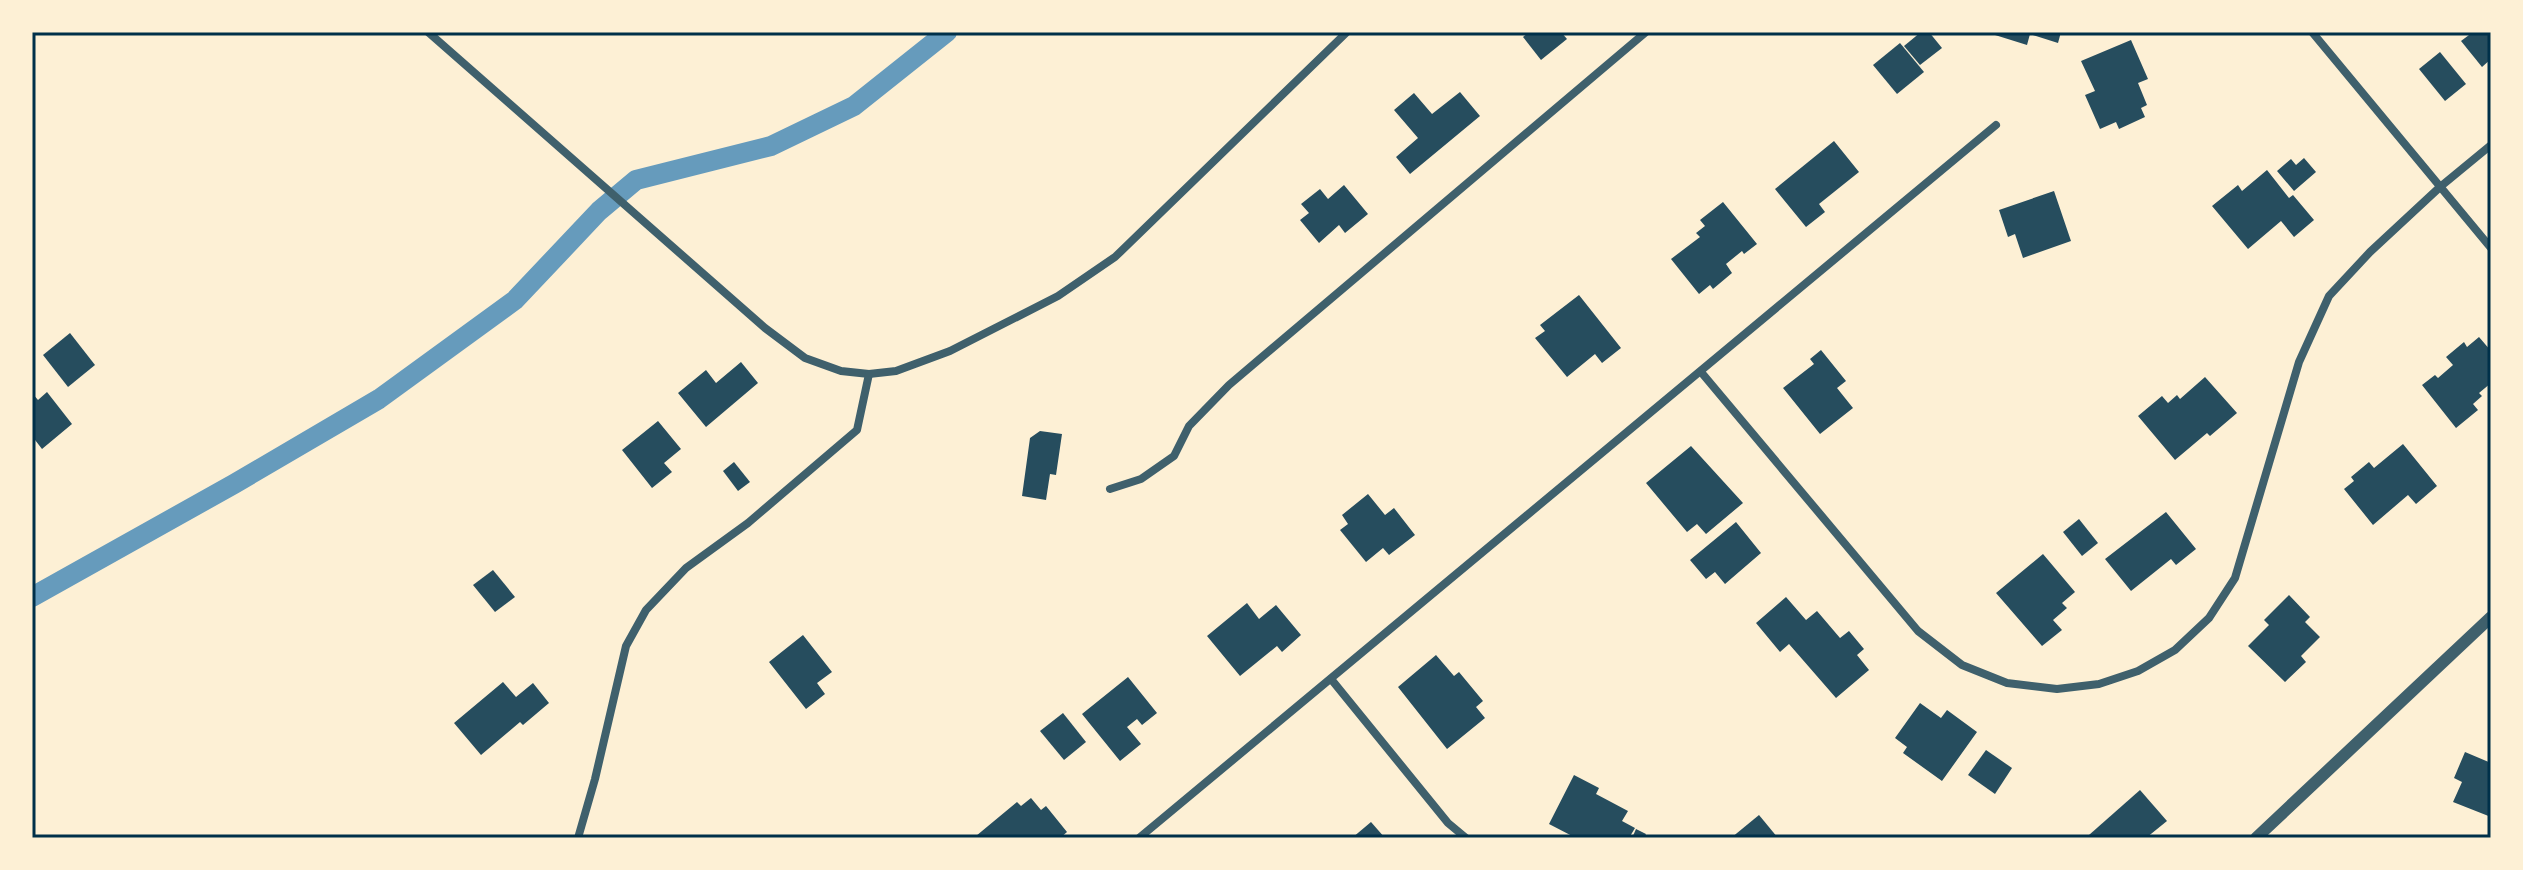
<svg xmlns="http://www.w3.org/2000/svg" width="2523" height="870" font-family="Overpass,sans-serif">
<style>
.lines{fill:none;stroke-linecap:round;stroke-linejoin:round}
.canal{stroke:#669bbc;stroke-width:20}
.building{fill:#264d5e}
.minor{stroke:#3f606c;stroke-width:8}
.tertiary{stroke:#3f606c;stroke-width:12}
.neatline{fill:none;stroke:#003049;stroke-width:3}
</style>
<rect width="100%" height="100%" fill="#fdf0d5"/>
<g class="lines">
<polyline class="canal" points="32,597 234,484 379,399 515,300 599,211 636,180 771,146 854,106 947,32"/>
</g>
<g class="building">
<polygon points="1529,32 1561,32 1567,39 1541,60 1523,37"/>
<polygon points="1921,32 1929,32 1942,48 1920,65 1904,46"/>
<polygon points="1996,32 2061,32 2058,43 2030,34 2027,45 1995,35"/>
<polygon points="2473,32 2491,32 2491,59 2482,67 2461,41"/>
<polygon points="2131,40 2148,79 2138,83 2147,105 2141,108 2145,117 2119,129 2116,122 2100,129 2085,95 2095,91 2081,61"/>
<polygon points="1900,43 1924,72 1897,94 1873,65"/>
<polygon points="2440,52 2466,84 2445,101 2419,69"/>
<polygon points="1460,92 1480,116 1410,174 1396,157 1418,138 1394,110 1414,93 1432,114"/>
<polygon points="1834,141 1859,172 1819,204 1825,212 1806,227 1775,189"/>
<polygon points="2304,158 2316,172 2294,191 2277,171 2291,159 2296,165"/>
<polygon points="2267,170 2289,198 2293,195 2314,220 2294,237 2281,221 2248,249 2212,206 2238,185 2242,191"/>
<polygon points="1344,185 1368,214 1345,233 1339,225 1319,243 1300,220 1309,213 1301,204 1320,189 1328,199"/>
<polygon points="2054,191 2071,241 2023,258 2015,234 2008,237 1999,210"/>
<polygon points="1723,202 1757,244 1744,254 1742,251 1726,264 1732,273 1713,289 1710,285 1699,294 1671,259 1700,237 1696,233 1705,226 1700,220"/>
<polygon points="1579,295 1621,348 1602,363 1595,354 1567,377 1535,338 1545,331 1540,325"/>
<polygon points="70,333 95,365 68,387 43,355"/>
<polygon points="2479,337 2491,351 2491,383 2479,393 2482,396 2473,404 2478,410 2456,428 2422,385 2435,375 2438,378 2453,365 2446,357 2464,342 2467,347"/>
<polygon points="1821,350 1846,381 1837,388 1853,408 1820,434 1783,388 1814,364 1810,359"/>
<polygon points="741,362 758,383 706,427 678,393 706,370 716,383"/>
<polygon points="2205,377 2237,413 2210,436 2207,433 2175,460 2138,416 2162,396 2168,403 2177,395 2180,399"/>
<polygon points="47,392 72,424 42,449 32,436 32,393 38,400"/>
<polygon points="658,421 681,449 664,463 672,472 652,488 622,450"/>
<polygon points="1040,431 1062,434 1056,475 1050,474 1046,500 1022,496 1030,438"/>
<polygon points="2403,444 2437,486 2416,504 2408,495 2373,525 2344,489 2354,481 2351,477 2369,462 2374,468"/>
<polygon points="1691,446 1743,503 1706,534 1697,524 1687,532 1646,483"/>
<polygon points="734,462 750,482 738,491 723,471"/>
<polygon points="1368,494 1385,515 1394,508 1415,535 1389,555 1383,548 1366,562 1340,530 1348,524 1342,515"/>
<polygon points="2166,512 2196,549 2176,565 2171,559 2131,591 2105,559"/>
<polygon points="2079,519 2098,543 2082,556 2063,532"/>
<polygon points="1736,522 1761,553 1725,584 1715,572 1706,579 1690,560"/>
<polygon points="2043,554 2075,592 2062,603 2067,608 2053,620 2062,630 2042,646 1996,593"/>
<polygon points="493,570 515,597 495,612 473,585"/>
<polygon points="2289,595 2310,617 2305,622 2320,637 2301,656 2306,662 2285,682 2248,646 2269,625 2264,620"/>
<polygon points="1786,597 1806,620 1817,611 1840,638 1849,631 1864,649 1857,655 1869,670 1836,698 1789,644 1780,652 1756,623"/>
<polygon points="1247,603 1259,619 1276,605 1301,635 1282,652 1277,646 1240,676 1207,636"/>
<polygon points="803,635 832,672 817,683 825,694 806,709 769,662"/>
<polygon points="1436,655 1454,676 1459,672 1483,701 1476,707 1485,718 1447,749 1398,687"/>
<polygon points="1128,677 1157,713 1142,725 1137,719 1127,727 1141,744 1120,761 1082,714"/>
<polygon points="503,682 516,697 533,683 549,703 523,725 520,722 481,755 454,723"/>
<polygon points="1920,703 1941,718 1947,710 1977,732 1942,781 1903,753 1907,747 1895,738"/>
<polygon points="1063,713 1086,742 1064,760 1040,731"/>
<polygon points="1986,750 2012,768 1995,794 1968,775"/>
<polygon points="2465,752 2491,763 2491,817 2453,802 2462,782 2454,778"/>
<polygon points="1574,775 1599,788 1596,794 1628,811 1622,821 1635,828 1629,838 1576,838 1549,824"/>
<polygon points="2140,790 2167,821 2146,838 2092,838 2089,835"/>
<polygon points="1031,798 1041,810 1046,806 1067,832 1060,838 978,838 976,836 1017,802 1021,806"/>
<polygon points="1759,815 1778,838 1731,838"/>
<polygon points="1371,822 1385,838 1352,838"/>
<polygon points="1636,829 1646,834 1644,838 1632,838"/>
</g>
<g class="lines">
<g class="minor">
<polyline points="428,32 765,328 805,358 841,371 869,374 896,371 950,351 1058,296 1115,257 1347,32"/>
<polyline points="2312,32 2491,248"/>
<polyline points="1701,372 1918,631 1962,665 2007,683 2057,689 2099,684 2138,671 2175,650 2209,618 2235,578 2299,362 2329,296 2370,252 2440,187 2491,145"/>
<polyline points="1110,489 1141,479 1174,456 1189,426 1229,385 1646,32"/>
<polyline points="1331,679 1448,823 1466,838"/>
<polyline points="578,838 595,779 626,646 646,610 686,568 748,523 857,430 869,374"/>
<polyline points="1139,838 1996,125"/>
</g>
<polyline class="tertiary" points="2256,838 2491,617"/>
</g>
<rect width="2523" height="870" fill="none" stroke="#fdf0d5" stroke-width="68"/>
<rect x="34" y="34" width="2455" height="802" class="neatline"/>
</svg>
